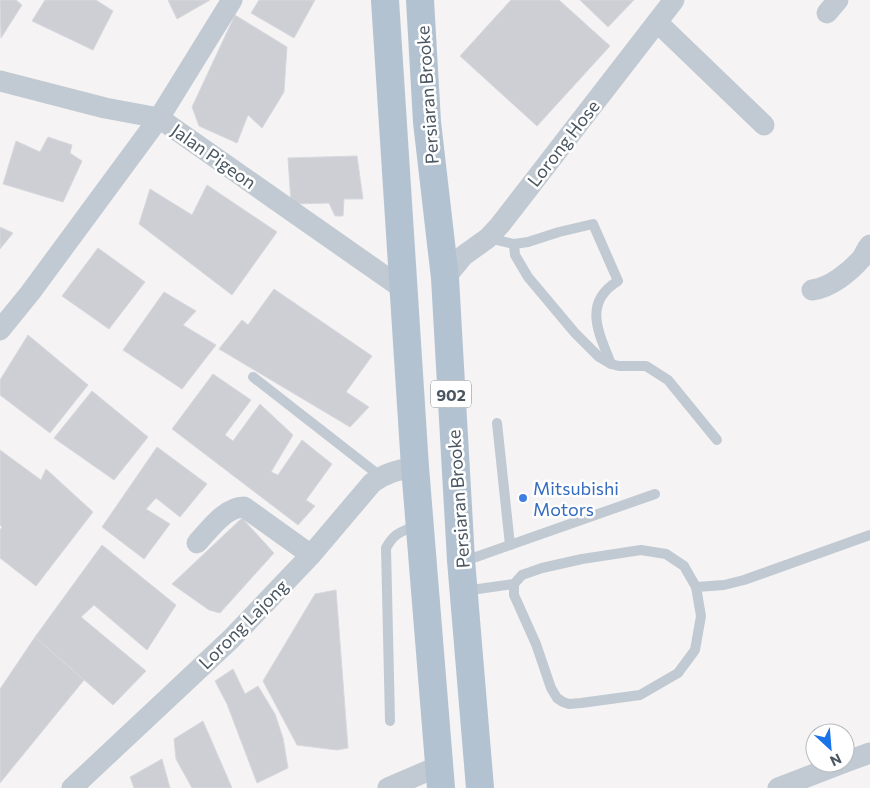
<svg xmlns="http://www.w3.org/2000/svg" width="870" height="788" font-family="Commissioner,sans-serif">
<style>
.building{fill:#cdcfd5;stroke:#d7d9de}
.lines{fill:none;stroke-linecap:round;stroke-linejoin:round}
.lane{stroke:#c1cad2;stroke-width:10}
.street{stroke:#c1cad2;stroke-width:21}
.primary{stroke:#b3c2d1;stroke-width:28}
.shop-dot{fill:#3f7fe0;stroke:#fff;stroke-width:2}
.labels{text-anchor:middle;dominant-baseline:central;stroke-width:5;stroke-linejoin:round;paint-order:stroke}
.shield{fill:#fff;stroke:#808990;stroke-width:1}
.shield-label{font-size:16px;font-weight:bold;fill:#4a5661}
.street-label{font-size:18px;fill:#4a5661;stroke:#fff}
.shop-label{font-size:18px;fill:#366cbe;stroke:#fff;text-anchor:start}
</style>
<rect width="100%" height="100%" fill="#f5f3f3"/>
<g class="building">
<polygon points="0,0 16,0 22,5 1,38"/>
<polygon points="45,0 96,0 113,11 93,50 32,21"/>
<polygon points="168,0 210,0 177,19"/>
<polygon points="259,0 315,0 294,38 251,13"/>
<polygon points="511,0 559,0 610,46 537,126 460,56"/>
<polygon points="580,0 634,0 608,27"/>
<polygon points="235,15 287,47 284,92 262,128 248,115 237,143 199,126 192,107"/>
<polygon points="48,137 72,145 70,153 82,161 63,202 3,184 16,141 40,152"/>
<polygon points="357,156 363,199 344,199 343,216 335,216 329,203 291,204 288,158"/>
<polygon points="207,185 277,232 232,295 139,224 150,189 192,215"/>
<polygon points="0,227 13,233 0,249"/>
<polygon points="98,248 145,282 109,329 62,296"/>
<polygon points="274,289 372,356 346,392 369,407 350,427 219,349 242,320 248,325"/>
<polygon points="164,292 196,311 183,325 216,345 182,389 123,350"/>
<polygon points="28,335 88,385 50,433 0,395 0,380"/>
<polygon points="213,374 251,400 225,435 233,441 260,404 293,435 271,472 278,475 302,440 332,464 306,500 315,506 298,525 172,429"/>
<polygon points="92,391 148,437 114,480 54,438"/>
<polygon points="157,447 207,484 180,517 156,498 146,509 170,524 144,559 102,527"/>
<polygon points="0,450 41,480 46,469 93,512 36,586 0,558 0,530 2,527 0,525"/>
<polygon points="242,518 274,553 220,613 209,610 172,584"/>
<polygon points="102,545 176,605 147,650 94,605 81,617 146,671 113,705 35,637"/>
<polygon points="336,590 348,748 337,750 297,745 263,681 315,594"/>
<polygon points="35,637 84,680 0,783 0,689"/>
<polygon points="233,669 245,694 258,686 275,714 283,738 288,768 257,783 227,704 215,681"/>
<polygon points="203,721 232,788 192,788 176,759 174,739"/>
<polygon points="162,759 170,788 134,788 130,777"/>
</g>
<g class="lines">
<g class="lane">
<path d="M488,238L514,244L528,242L559,232L593,224L618,281C582,303 599,333 611,364"/>
<polyline points="514,244 515,255 528,277 575,333 599,357 611,364 619,366 646,366 668,380 717,440"/>
<polyline points="253,377 380,476"/>
<polyline points="497,423 510,545"/>
<polyline points="462,560 476,557 655,494"/>
<polyline points="696,587 724,585 744,580 870,535"/>
<polyline points="464,591 514,584 522,575 542,568 582,559 641,550 666,554 684,566 696,587 701,616 695,650 678,673 640,695 581,703 569,704 563,702 557,698 551,688 536,644 514,595 514,584"/>
<path d="M390,721L386,548C395,532 401,532 418,525"/>
</g>
<g class="street">
<polyline points="827,13 838,0"/>
<polyline points="657,22 764,125"/>
<polyline points="0,81 105,108 159,118 403,289"/>
<polyline points="445,278 463,256 488,238 500,225 674,0"/>
<path d="M812,290C830,288 850,272 862,258C865,254 866,249 870,245"/>
<polyline points="0,330 30,293 159,118 232,0"/>
<path d="M197,543C209,530 225,507 244,507L311,555"/>
<polyline points="845,762 870,753"/>
<path d="M72,788L231,639L311,555L372,483C385,473 398,470 415,467"/>
<polyline points="388,788 439,766"/>
<polyline points="778,788 843,763"/>
</g>
<g class="primary">
<polyline points="385,0 415,467 441,788"/>
<polyline points="420,0 427,122 445,278 461,560 480,788"/>
</g>
</g>
<circle class="shop-dot" cx="523" cy="498" r="5"/>
<g class="labels">
<rect class="shield" x="431" y="380.5" width="40" height="27" rx="4"/>
<g class="shield-label">
<text x="451" y="394">902</text>
</g>
<g class="street-label">
<text transform="translate(427 95) rotate(-94)">Persiaran Brooke</text>
<text transform="translate(563 143) rotate(-52)">Lorong Hose</text>
<text transform="translate(214 156) rotate(35)">Jalan Pigeon</text>
<text transform="translate(458 499) rotate(-94)">Persiaran Brooke</text>
<text transform="translate(243 624) rotate(-45)">Lorong Lajong</text>
</g>
<g class="shop-label">
<text x="533" y="488">Mitsubishi<tspan x="533" dy="21">Motors</tspan></text>
</g>
</g>
<g transform="translate(830 748) rotate(154)"><circle r="24" fill="#ffffff" stroke="#b7bbc0"/>
<path d="M0-4L9 19L0 12L-9 19Z" fill="#1a73e8"/>
<text y="-8" font-size="14" font-weight="bold" text-anchor="middle" fill="#4a5661">N</text>
</g>
</svg>
